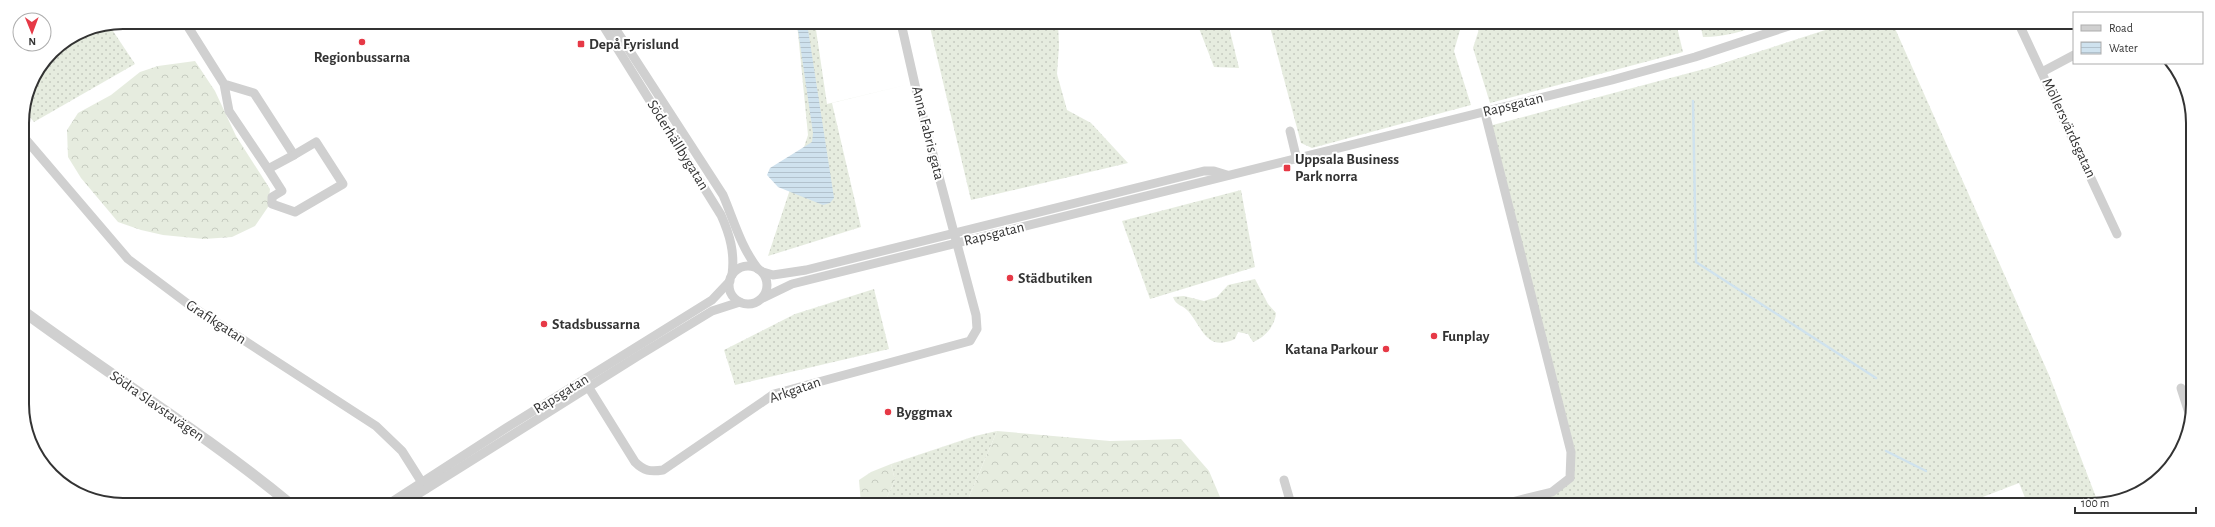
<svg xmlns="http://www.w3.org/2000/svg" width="2215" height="527" font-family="'Alegreya Sans',sans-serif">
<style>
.grass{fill:url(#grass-dots)}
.forest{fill:url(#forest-crowns)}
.water{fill:url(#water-rules)}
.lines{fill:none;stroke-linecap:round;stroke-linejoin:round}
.stream{stroke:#cfe2ee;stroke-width:2.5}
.minor{stroke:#d0d0d0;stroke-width:9}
.tertiary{stroke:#d0d0d0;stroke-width:11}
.poi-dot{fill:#e63946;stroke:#fff;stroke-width:1.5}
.labels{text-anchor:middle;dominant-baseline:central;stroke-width:4;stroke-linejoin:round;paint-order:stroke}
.poi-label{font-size:15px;font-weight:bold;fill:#333;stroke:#fff;text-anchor:start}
.street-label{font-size:15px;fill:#333;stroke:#fff}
.rim{fill:none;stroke:#333;stroke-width:2}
</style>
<defs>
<pattern id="grass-dots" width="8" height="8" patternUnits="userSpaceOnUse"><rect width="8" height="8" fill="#e6ecdf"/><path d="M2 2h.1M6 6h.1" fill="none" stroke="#c6cbc0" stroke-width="1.8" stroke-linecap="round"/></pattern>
<pattern id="forest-crowns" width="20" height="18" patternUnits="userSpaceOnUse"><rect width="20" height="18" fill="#e6ecdf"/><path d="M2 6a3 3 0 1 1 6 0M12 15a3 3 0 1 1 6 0" fill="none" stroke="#c6cbc0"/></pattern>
<pattern id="water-rules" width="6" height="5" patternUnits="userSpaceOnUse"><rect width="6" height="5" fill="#cfe2ee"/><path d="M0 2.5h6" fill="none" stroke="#b2c2cd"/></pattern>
</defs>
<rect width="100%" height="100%" fill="#fff"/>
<g class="grass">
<polygon points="797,23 815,23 827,104 910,84 832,103 861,227 768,256 808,135"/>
<polygon points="929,23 1058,23 1059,46 1057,74 1067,110 1091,123 1128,163 971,200"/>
<polygon points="1197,23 1228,23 1239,68 1214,67"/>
<polygon points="1269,23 1377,23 1383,25 1384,23 1462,23 1454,51 1471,105 1312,148 1301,143"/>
<polygon points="1481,23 1676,23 1683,52 1490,103 1473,48"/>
<path d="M1705,24H1764C1743,31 1725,37 1703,37L1701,28Z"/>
<polygon points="1844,24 1893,24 2049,375 2099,505 2028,505 2019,483 1962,505 1938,505 1938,502 1935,505 1504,504 1552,492 1566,481 1571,452 1489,126 1708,68"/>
<polygon points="109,25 135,64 34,122 24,110 30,84 52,51 84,30"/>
<polygon points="1241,190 1255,267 1150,299 1122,221"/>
<path d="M1255,279L1268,304L1276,313C1275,326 1265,337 1253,342L1248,334L1238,332L1235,339C1206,352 1203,328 1188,311C1183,305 1176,306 1173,297L1184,296L1204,301L1217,297L1228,285Z"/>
<polygon points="874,289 889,349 735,385 724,350 795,314"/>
<polygon points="997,431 966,504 884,504 895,480 891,464 975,436"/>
</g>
<g class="forest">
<polygon points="195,61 215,91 236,136 270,189 268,207 255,226 232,237 204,239 163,235 141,230 118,222 81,178 68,157 67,130 78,113 111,95 140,72 158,66"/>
<polygon points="997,431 1110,441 1181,439 1209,471 1223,504 966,504"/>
<polygon points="891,464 895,480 884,504 861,504 859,480 871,472"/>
</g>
<polygon class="water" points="797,23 807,23 834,198 830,203 823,205 778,187 767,175 770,168 812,142 813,133"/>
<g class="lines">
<g class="stream">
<polyline points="1693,101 1696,262 1876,378"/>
<polyline points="1886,451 1926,471"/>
</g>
<g class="minor">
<polyline points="185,22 224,84 229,111 268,169 294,155 254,93 224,84"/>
<path d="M601,22L721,215C730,235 735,253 732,275"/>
<path d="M611,22L723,195C734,221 741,247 758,269"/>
<polyline points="2019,24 2117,234"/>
<polyline points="2042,72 2074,55"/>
<polyline points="1485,113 1571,452 1570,478 1552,492 1504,504"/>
<polyline points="1290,131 1297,160"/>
<polyline points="22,135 128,259 188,304 376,426 402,451 426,489"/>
<polyline points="268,169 282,191 272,197 272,204 295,212 343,184 316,142 294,155"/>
<circle cx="748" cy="285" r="19"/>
<polyline points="763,272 773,275 806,270 1204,171 1214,171 1227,175"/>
<polyline points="763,298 792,284 1612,80 1695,57 1795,24"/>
<path d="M584,380L635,462C644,471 650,472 663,470L774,394L970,341L977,329L976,315L918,98L901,23"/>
<polyline points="2181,388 2191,419"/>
<polyline points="1284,480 1291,504"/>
<polyline points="390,503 506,428 712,300 730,281"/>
<polyline points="404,503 638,356 712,311 740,302"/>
</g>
<path class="tertiary" d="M23,311C111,376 205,434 289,503"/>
</g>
<g class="poi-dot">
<circle cx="362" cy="42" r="4"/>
<rect x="577" y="40" width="8" height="8" rx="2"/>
<rect x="1283" y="164" width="8" height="8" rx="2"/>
<circle cx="1010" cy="278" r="4"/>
<circle cx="544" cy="324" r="4"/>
<circle cx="1434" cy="336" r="4"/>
<circle cx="1386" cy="349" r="4"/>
<circle cx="888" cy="412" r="4"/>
</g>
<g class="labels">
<g class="poi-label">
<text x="589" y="44">Depå Fyrislund</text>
<text x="362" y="57" text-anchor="middle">Regionbussarna</text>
<text x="1295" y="159">Uppsala Business<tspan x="1295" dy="17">Park norra</tspan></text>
<text x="1018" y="278">Städbutiken</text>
<text x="552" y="324">Stadsbussarna</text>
<text x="1442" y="336">Funplay</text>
<text x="1378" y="349" text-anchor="end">Katana Parkour</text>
<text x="896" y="412">Byggmax</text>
</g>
<g class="street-label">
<text transform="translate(1513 105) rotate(-14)">Rapsgatan</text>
<text transform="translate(2069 128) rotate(65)">Möllersvärdsgatan</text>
<text transform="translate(928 133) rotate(76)">Anna Fabris gata</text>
<text transform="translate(678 145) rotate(58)">Söderhällbygatan</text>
<text transform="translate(994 234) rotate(-14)">Rapsgatan</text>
<text transform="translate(216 322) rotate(33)">Grafikgatan</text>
<text transform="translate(795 390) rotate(-19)">Arkgatan</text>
<text transform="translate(561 394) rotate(-32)">Rapsgatan</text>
<text transform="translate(157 406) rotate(35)">Södra Slavstavägen</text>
</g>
</g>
<path d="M0 0H2215V527H0ZM123 29H2092A94 94 0 0 1 2186 123V404A94 94 0 0 1 2092 498H123A94 94 0 0 1 29 404V123A94 94 0 0 1 123 29Z" fill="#fff" fill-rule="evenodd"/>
<path class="rim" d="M123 29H2092A94 94 0 0 1 2186 123V404A94 94 0 0 1 2092 498H123A94 94 0 0 1 29 404V123A94 94 0 0 1 123 29Z"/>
<rect x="2073" y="12" width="130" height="52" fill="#ffffff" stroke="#adadad"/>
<rect x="2081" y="25" width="20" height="6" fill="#d0d0d0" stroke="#adadad"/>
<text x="2109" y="32" font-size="12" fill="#333333">Road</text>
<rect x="2081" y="42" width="20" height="12" fill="url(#water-rules)" stroke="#adadad"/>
<text x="2109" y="52" font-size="12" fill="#333333">Water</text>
<g transform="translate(32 32) rotate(179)"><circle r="19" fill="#ffffff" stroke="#adadad"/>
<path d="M0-3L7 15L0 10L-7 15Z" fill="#e63946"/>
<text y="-6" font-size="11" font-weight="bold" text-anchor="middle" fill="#333333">N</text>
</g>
<path d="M2075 507v6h121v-6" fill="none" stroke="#333333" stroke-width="2"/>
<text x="2081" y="507" font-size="12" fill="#333333" stroke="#ffffff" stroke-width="3" paint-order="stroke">100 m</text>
</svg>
